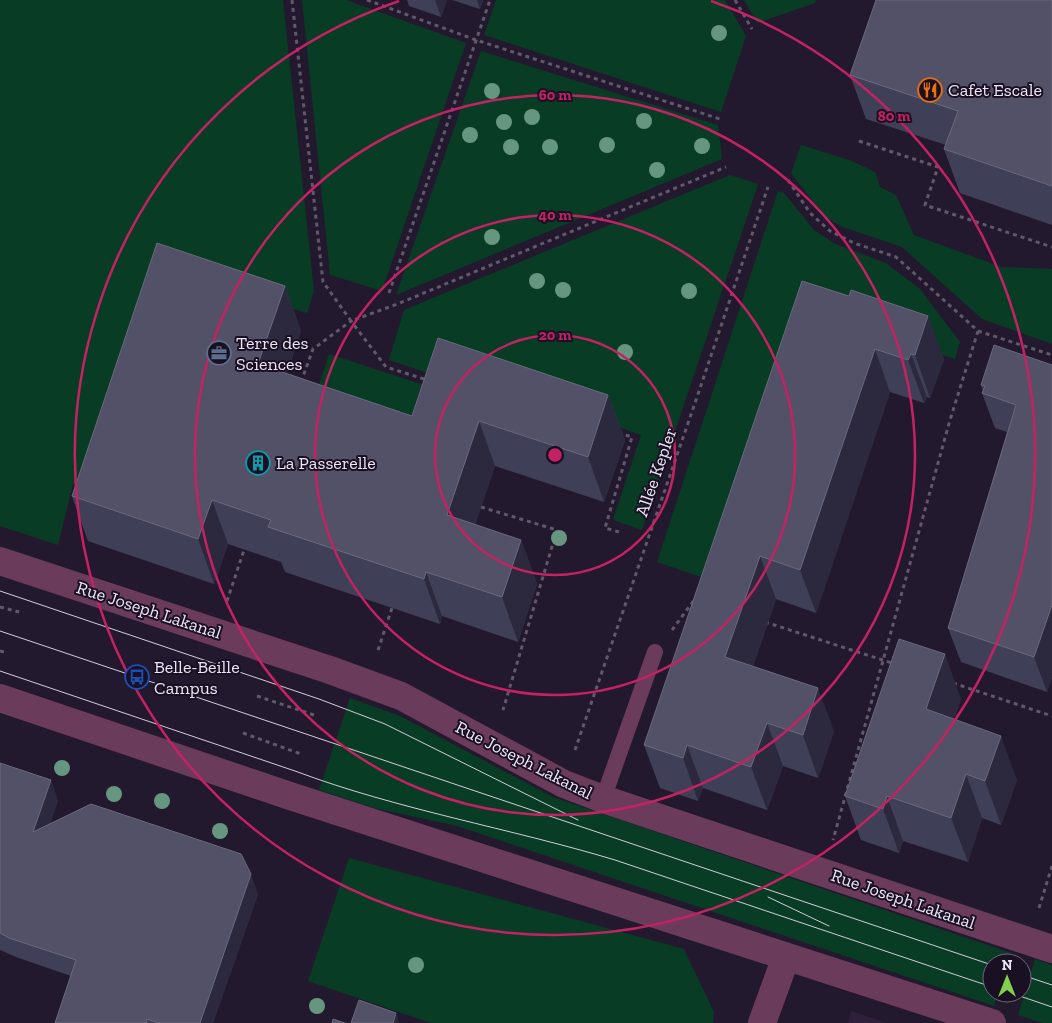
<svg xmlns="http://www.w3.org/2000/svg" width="1052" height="1023" font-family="'Zilla Slab',serif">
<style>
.built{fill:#2d203b}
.green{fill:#093c24}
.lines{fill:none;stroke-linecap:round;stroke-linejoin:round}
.path{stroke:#61586b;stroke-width:3;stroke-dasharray:4 4;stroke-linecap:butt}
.service{stroke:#6b3b5b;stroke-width:16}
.minor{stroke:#6b3b5b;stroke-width:28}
.tram{stroke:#d2ccdb;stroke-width:1}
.tree{fill:#679680}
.wall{fill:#3f4057}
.shaded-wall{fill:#2c293f}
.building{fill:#525168;stroke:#6a697e}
.ring{fill:none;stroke:#c42263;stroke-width:2.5}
.labels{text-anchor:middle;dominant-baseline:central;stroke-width:4;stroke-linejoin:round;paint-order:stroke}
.poi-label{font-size:18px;fill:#ece6f5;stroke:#1a1024;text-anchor:start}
.street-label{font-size:18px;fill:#ece6f5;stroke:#1a1024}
.centre{fill:#c42263;stroke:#1a1024;stroke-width:2.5}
.ring-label{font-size:15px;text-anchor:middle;font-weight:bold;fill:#c42263;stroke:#1a1024;stroke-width:4;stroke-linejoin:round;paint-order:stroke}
</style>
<rect width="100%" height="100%" fill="#23192e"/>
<polygon class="built" points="851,1011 887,1023 848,1023"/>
<g class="green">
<polygon points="0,0 283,0 314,291 307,313 164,268 79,484 73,484 58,545 0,526"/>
<polygon points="302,0 346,0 466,43 382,291 330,275"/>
<polygon points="496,0 725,0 746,36 721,112 484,35"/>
<polygon points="744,0 816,0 815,3 757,23"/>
<polygon points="481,51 718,125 722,159 396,295"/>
<polygon points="801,145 852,161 875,172 880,187 896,195 914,235 1001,267 1052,269 1052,344 982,319 902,247 843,227 826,218 791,173"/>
<polygon points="730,175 758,184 642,530 613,520 641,435 438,364 434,375 389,360 404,310"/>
<polygon points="778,191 784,193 814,230 835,244 886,263 920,289 960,342 955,359 816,316 722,584 657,562"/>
<polygon points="329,354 433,388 418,434 314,400"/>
<polygon points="350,698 400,716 553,797 1011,953 1008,963 992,963 992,993 998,993 994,1006 457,826 374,808 319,790"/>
<polygon points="349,858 684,949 714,1012 713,1023 431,1023 308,981"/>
<polygon points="1035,959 1052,965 1052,1023 1043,1023 1018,1015"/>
</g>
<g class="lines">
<g class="path">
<polyline points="292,0 323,282 351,321 400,303 726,167"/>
<polyline points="367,0 476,40 720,119"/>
<polyline points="735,0 752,29"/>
<polyline points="859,141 938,167 925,205 1052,247"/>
<polyline points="788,180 810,213 830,231 854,243 896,257 978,331 950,420 833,840"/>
<polyline points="389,293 490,0"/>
<polyline points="978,331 1052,355"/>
<polyline points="301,382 313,349 351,321 386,367 427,380"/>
<polyline points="481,507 557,530 503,710"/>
<polyline points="619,532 605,528 632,437 619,433"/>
<polyline points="227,601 245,547"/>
<polyline points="0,607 19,612"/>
<polyline points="765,622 895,664"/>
<polyline points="672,630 695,599"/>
<polyline points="378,650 392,608"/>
<polyline points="0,651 4,652"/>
<polyline points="953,683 1052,716"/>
<polyline points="257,696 314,715"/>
<polyline points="243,733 301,754"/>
<polyline points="575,750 695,403 768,187"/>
<polyline points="1039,908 1052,866"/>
</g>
<polyline class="service" points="603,799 655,652"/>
<g class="minor">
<polyline points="0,561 330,670 401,696 564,784 603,799 1052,949"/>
<polyline points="0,698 287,795 992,1023"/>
<polyline points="762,1023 786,957"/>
</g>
<g class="tram">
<polyline points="0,591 319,699 385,724 578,820"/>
<polyline points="0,631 992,965"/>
<path d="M0,671L295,771C399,810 509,828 615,860L992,987"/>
<polyline points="768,897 829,926"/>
<polyline points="1022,975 1052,985"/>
<polyline points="1011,993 1052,1007"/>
</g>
</g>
<g class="tree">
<circle cx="719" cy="33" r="8"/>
<circle cx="492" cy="91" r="8"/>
<circle cx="532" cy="117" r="8"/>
<circle cx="644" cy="121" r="8"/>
<circle cx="504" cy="122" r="8"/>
<circle cx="470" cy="135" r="8"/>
<circle cx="607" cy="145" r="8"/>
<circle cx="702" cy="146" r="8"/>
<circle cx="511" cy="147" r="8"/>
<circle cx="550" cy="147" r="8"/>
<circle cx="657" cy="170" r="8"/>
<circle cx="492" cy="237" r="8"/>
<circle cx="537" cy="281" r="8"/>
<circle cx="563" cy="290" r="8"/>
<circle cx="689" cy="291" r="8"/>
<circle cx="625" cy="352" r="8"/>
<circle cx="559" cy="538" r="8"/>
<circle cx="62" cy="768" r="8"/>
<circle cx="114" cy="794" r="8"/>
<circle cx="162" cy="801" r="8"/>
<circle cx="220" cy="831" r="8"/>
<circle cx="416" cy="965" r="8"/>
<circle cx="317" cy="1006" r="8"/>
</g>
<g class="wall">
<polygon points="407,0 447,0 441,17 409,6"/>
<polygon points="452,0 483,0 480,9"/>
<polygon points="1052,0 1052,225 960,193 944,149 946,145 866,119 850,75"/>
<polygon points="285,286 301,331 287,373 412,416 608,395 625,440 604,502 495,466 475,525 521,540 537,584 518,642 442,616 440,624 285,572 281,562 228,544 214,584 88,541 72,496"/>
<polygon points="849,296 944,359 930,398 927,397 924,403 890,392 816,613 776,599 753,666 834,731 818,778 783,766 767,810 703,788 698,801 660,788 644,745"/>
<polygon points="1052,365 1052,677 1047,692 961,662 948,628 1007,432 995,428 982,393 983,391 981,385"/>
<polygon points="961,699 954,719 1017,780 1001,825 982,818 968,862 903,841 899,853 861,840 845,796"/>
<polygon points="0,763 58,800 50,824 258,894 213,1023 55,1023 71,976 16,957 0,950"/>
</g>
<g class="shaded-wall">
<polygon points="435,0 447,0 441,17"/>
<polygon points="477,0 483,0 480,9"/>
<polygon points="285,286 301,331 275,408 258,364"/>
<polygon points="928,316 944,359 930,398 915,355"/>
<polygon points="875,349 890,392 816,613 800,570"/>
<polygon points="911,354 927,397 924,403 908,360"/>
<polygon points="608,395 625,440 604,502 588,457"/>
<polygon points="479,421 495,466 463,560 447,515"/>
<polygon points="212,500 228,544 214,584 198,539"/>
<polygon points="521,540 537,584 518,642 502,597"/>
<polygon points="760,556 776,599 741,700 725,657"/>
<polygon points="426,572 442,616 440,624 424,579"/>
<polygon points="1052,605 1052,677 1047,692 1034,657"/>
<polygon points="945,654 961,699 942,754 926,709"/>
<polygon points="818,688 834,731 818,778 803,735"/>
<polygon points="767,723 783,766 767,810 751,767"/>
<polygon points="1001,736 1017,780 1001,825 985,781"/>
<polygon points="687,745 703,788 698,801 683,758"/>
<polygon points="966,774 982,818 968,862 951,818"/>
<polygon points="51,780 58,800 40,852 33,832"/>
<polygon points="887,796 903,841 899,853 883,809"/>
<polygon points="251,874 258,894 213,1023 200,1023"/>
<polygon points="396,1013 399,1023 393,1023"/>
</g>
<g class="building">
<polygon points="876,0 1052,0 1052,186 944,149 958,111 850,75"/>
<polygon points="157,243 285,286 258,364 412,416 438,338 608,395 588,457 479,421 447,515 521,540 502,597 426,572 424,579 268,527 271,520 212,500 198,539 72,496"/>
<polygon points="802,281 849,296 851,290 928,316 915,355 911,354 908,360 875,349 800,570 760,556 725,657 818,688 803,735 767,723 751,767 687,745 683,758 644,745"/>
<polygon points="994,345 1052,365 1052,605 1034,657 948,628 1016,405 982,393 985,386 981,385"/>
<polygon points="899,639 945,654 926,709 1001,736 985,781 966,774 951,818 887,796 883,809 845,796"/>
<polygon points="0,763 51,780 33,832 91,804 241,854 251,874 200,1023 158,1023 147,1019 146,1023 55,1023 76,960 9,938 0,933"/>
<polygon points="359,1000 396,1013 393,1023 351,1023"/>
<polygon points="333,1019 345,1023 332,1023"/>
</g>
<g class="ring">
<circle cx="555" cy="455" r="120"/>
<circle cx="555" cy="455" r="240"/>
<circle cx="555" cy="455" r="360"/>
<path d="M711 1A480 480 0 1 1 399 1"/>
</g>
<defs>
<g id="restaurant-ring" transform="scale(1.25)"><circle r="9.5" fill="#1a1024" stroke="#e8710a" stroke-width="1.5"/><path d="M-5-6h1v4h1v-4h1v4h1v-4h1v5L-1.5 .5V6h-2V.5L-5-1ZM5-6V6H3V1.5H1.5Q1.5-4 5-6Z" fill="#e8710a"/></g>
<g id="office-ring" transform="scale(1.25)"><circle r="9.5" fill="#1a1024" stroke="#5c6f8a" stroke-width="1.5"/><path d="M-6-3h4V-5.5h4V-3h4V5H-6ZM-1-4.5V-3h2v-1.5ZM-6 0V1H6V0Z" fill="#5c6f8a"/></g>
<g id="building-ring" transform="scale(1.25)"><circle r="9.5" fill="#1a1024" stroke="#0f9aa8" stroke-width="1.5"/><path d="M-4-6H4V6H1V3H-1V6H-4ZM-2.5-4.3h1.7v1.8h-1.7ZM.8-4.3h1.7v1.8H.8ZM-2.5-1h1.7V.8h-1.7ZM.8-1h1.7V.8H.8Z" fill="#0f9aa8"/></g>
<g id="bus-ring" transform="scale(1.25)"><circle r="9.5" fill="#1a1024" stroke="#1a4fb4" stroke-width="1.5"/><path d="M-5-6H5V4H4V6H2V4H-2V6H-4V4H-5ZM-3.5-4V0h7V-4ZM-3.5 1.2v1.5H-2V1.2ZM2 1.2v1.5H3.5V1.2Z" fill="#1a4fb4"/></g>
</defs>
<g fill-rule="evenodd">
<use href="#restaurant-ring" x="930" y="90"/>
<use href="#office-ring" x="219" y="353"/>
<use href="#building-ring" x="258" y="463"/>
<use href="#bus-ring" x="137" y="677"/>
</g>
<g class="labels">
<g class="poi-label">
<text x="948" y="90">Cafet Escale</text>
<text x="236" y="343">Terre des<tspan x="236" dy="21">Sciences</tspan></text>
<text x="276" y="463">La Passerelle</text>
<text x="154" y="667">Belle-Beille<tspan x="154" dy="21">Campus</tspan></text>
</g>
<g class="street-label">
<text transform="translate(656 472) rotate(-71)">Allée Kepler</text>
<text transform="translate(149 610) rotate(18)">Rue Joseph Lakanal</text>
<text transform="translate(524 760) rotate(27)">Rue Joseph Lakanal</text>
<text transform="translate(903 899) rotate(19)">Rue Joseph Lakanal</text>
</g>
</g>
<circle cx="555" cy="455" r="8" class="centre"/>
<g class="ring-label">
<text x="555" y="100">60 m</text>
<text x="894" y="121">80 m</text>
<text x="555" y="220">40 m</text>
<text x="555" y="340">20 m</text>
</g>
<g transform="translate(1007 978)"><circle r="24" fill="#1a1024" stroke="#6e6678"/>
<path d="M0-4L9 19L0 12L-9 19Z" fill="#84cf4d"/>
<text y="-8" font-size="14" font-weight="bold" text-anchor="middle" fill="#ece6f5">N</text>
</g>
</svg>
